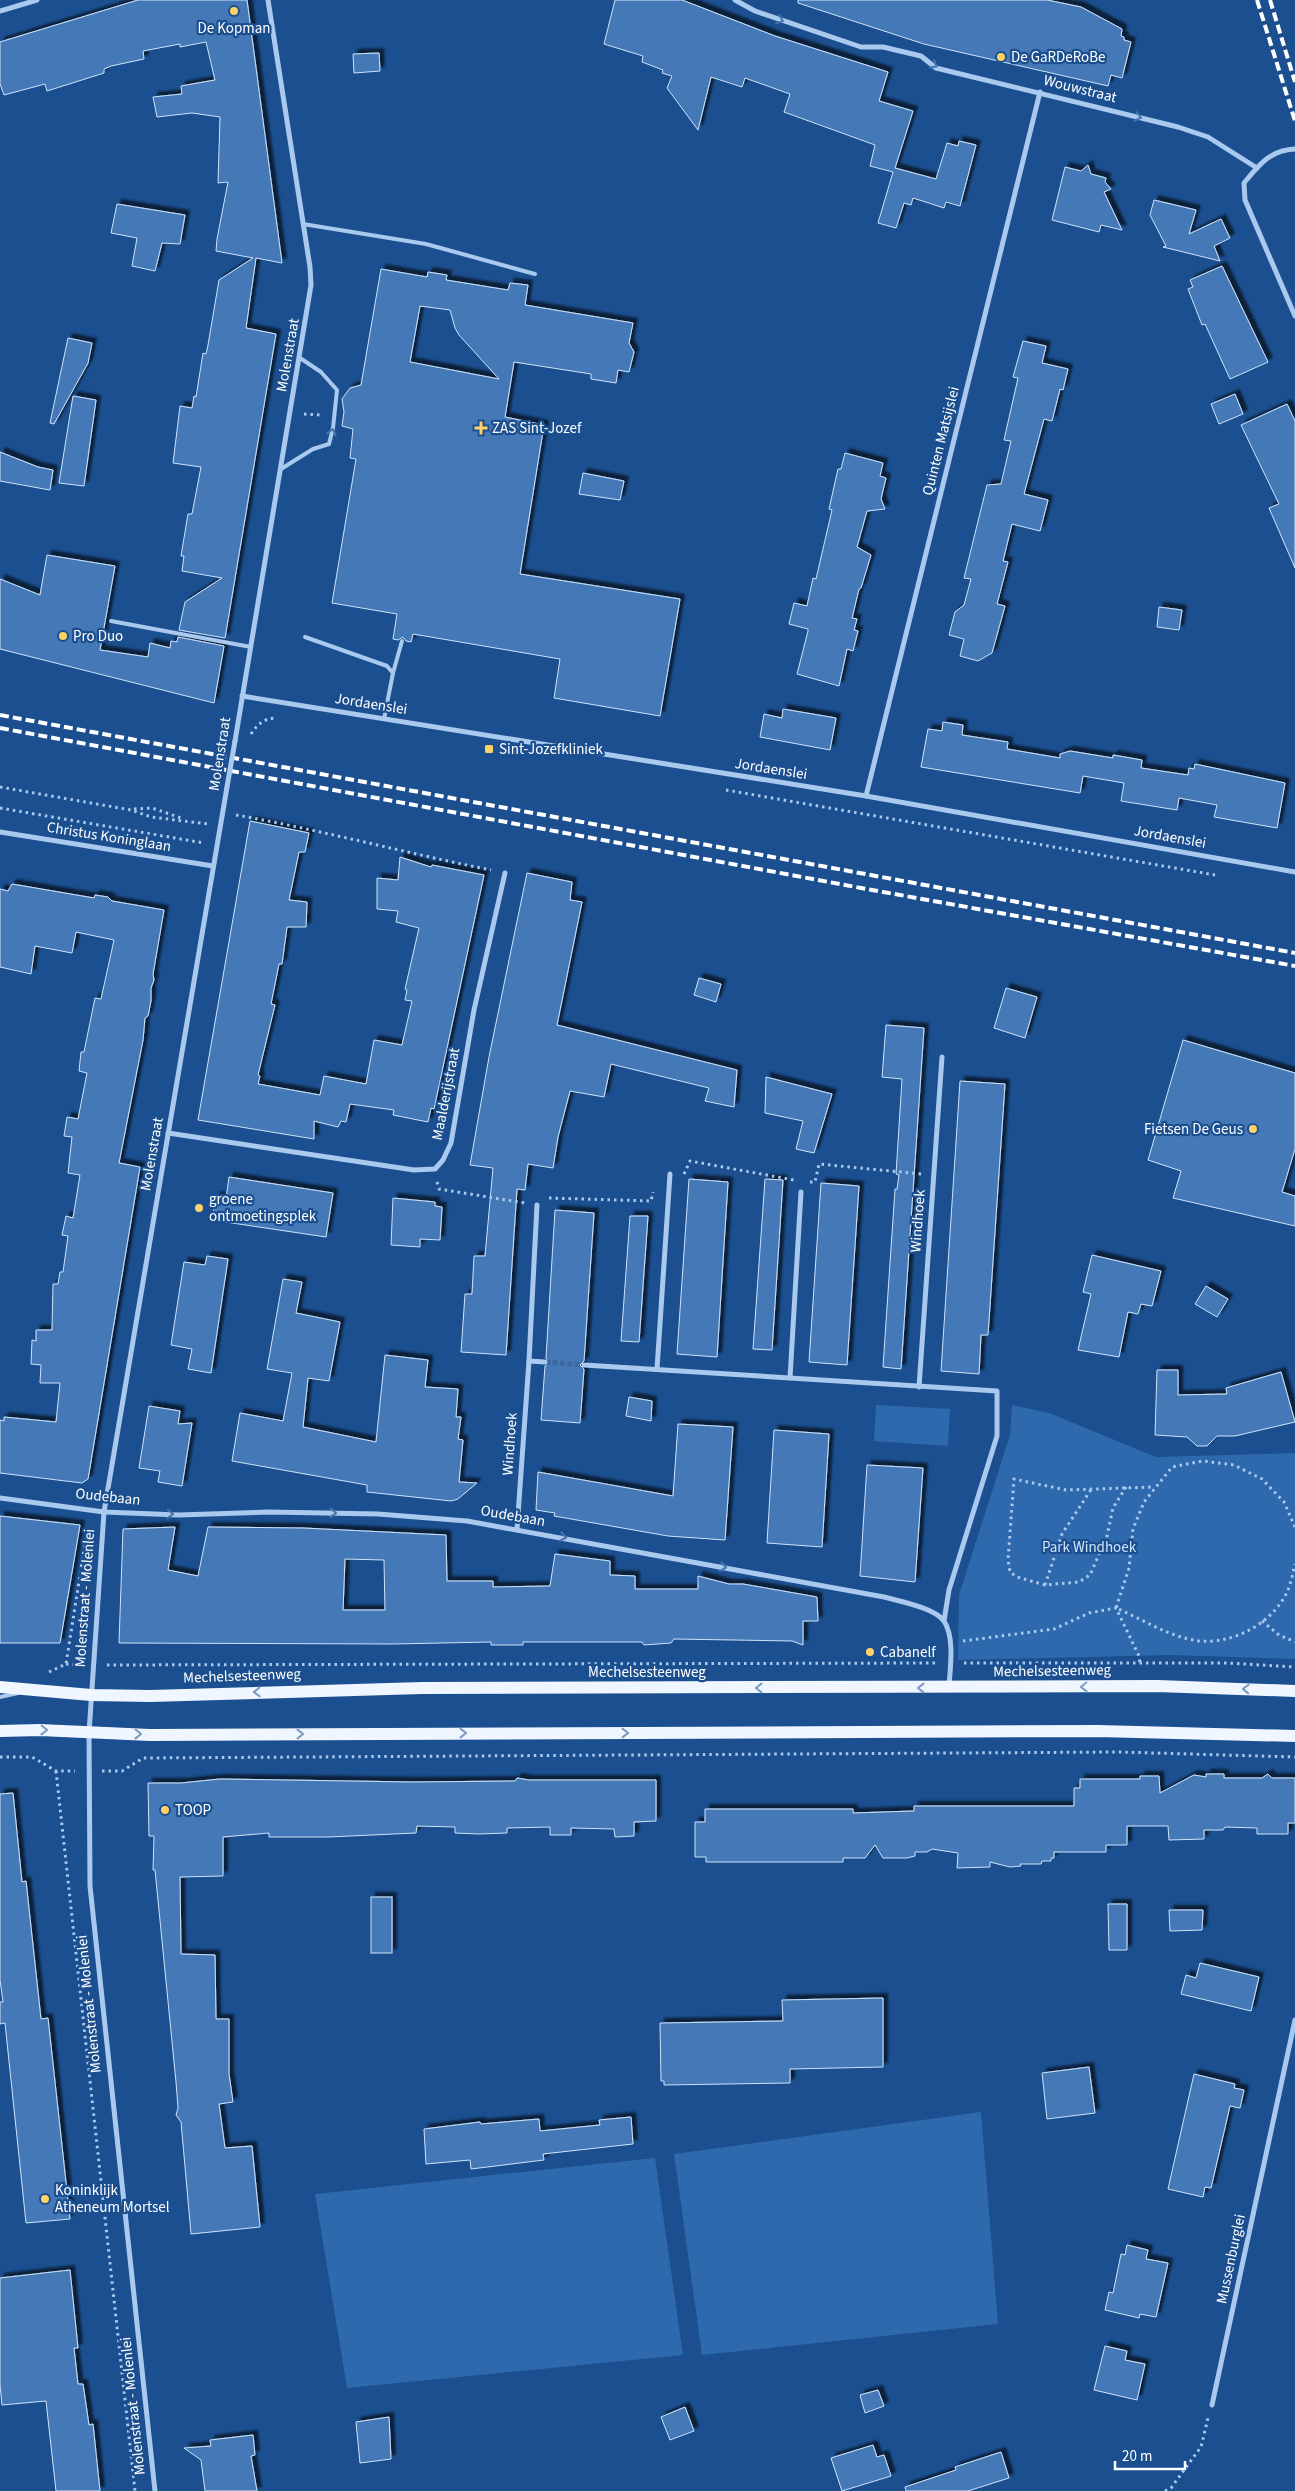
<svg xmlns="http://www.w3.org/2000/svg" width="1295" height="2491" font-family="'Source Sans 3',sans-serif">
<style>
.green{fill:#2e69ad}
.building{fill:#4478b7;stroke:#cfe3fa;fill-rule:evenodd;filter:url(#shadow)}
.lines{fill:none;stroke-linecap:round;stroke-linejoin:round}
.minor-tunnel{stroke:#3d69a0;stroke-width:5;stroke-dasharray:5 2.5;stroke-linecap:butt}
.path{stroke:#a9c9ee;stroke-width:3;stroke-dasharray:2.5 4;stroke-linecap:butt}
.service{stroke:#a9c9ee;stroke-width:4}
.minor{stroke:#a9c9ee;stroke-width:5}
.primary{stroke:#f0f6ff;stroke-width:12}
.rail{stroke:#fff;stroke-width:4;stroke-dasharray:9 4;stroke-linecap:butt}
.minor-bridge{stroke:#a9c9ee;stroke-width:5}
.oneway{stroke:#4674ac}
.oneway2{stroke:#7b9ac1}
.poi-dot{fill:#ffd166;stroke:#1b4f8f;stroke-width:2}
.labels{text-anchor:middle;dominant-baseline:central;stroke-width:4.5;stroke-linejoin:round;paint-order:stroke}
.poi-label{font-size:15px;fill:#fff;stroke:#1b4f8f;text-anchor:start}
.street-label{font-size:15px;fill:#fff;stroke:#1b4f8f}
.park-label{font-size:15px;fill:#cfe3fa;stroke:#1b4f8f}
</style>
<defs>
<filter id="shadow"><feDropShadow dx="4.5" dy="-4.5" stdDeviation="1" flood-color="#0009"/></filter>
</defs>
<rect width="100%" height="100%" fill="#1b4f8f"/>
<g class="green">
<polygon points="876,1405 950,1409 948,1446 874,1441"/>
<polygon points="1012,1405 1049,1413 1156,1457 1295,1453 1295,1659 1170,1655 958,1660 959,1595 1010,1435"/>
<polygon points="981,2112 998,2324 702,2355 674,2154"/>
<polygon points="655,2158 683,2355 347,2388 315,2194"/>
</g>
<g class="building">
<polygon points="138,0 247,0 282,263 256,258 246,328 276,334 225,638 179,630 185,602 222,578 182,571 184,556 181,556 188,514 192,514 201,467 173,463 180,406 192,408 194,396 196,397 203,353 206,354 208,345 219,280 253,258 216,251 217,239 228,182 218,183 220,117 192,113 157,117 153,97 182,94 181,86 215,80 206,42 180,47 180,44 143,51 144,59 111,66 104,69 104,73 47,91 45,84 4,95 0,84 0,42"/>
<polygon points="615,0 682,0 775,36 888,72 879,101 913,111 895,168 936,179 947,143 958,146 959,141 976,145 960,206 946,202 944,208 913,198 911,205 904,203 896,228 878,223 893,172 870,166 875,145 784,112 790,94 745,78 742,87 711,77 698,130 667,88 672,76 662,73 663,70 642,62 643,56 604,44"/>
<polygon points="798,0 1047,0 1081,7 1122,29 1121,36 1124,37 1124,40 1131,42 1122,78 1111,75 1108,86 924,44 798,3"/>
<polygon points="379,53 380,71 354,73 353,54"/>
<polygon points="1088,165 1091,174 1106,178 1105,182 1111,189 1104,192 1122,230 1101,225 1099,232 1052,220 1065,167 1081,171"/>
<polygon points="1154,200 1196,210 1189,234 1221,219 1230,238 1214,246 1220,261 1163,247 1166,246 1150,215"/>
<polygon points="117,204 185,215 180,244 162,243 155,271 132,266 137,238 111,233"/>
<polygon points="1222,266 1268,362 1230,379 1205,324 1202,325 1188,289 1193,287 1190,280"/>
<path d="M381,269L427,277L428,272L447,275L446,280L508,290L510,283L528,285L525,305L633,323L629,343L634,352L629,372L618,370L616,383L591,379V374L514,362L505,417L544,425L520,574L680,599L660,716L554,698L560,659L413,634L411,642L406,641L403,637L398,640L393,639L397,614L332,603L356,459L350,458L353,429L342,426L344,412L342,399L350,388L361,385ZM420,306L450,310L455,328L459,335L499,379L410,362Z"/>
<polygon points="68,338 92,343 88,363 54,424 50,423"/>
<polygon points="1023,341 1046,346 1042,363 1068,369 1063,390 1060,389 1052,421 1044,419 1024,494 1048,500 1040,531 1012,524 1003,561 1008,562 997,604 1005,606 992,653 978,661 960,656 964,639 949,635 955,612 964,605 971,579 964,578 987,485 1001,484 1011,441 1004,440 1018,378 1013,377"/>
<polygon points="1235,394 1243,414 1219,424 1211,404"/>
<polygon points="73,396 96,400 84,486 59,483"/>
<polygon points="1287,404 1295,421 1295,568 1269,508 1279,504 1241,425"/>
<polygon points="0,452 38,467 53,470 50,490 0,481"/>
<polygon points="845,453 883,463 880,476 886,478 881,499 885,509 867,511 857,547 871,555 861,588 859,589 852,618 857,619 854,630 858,631 853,651 847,649 839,686 797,674 808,631 808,629 789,624 794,603 807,606 813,578 816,579 832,510 829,509 838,469 841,469"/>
<polygon points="583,473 624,481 620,500 579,494"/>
<polygon points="47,555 115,566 100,650 148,657 150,643 170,648 171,641 177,642 178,637 224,646 214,703 0,649 0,579 40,595"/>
<polygon points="1159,607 1182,610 1179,630 1157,627"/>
<polygon points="783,709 836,718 830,750 760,737 764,714 782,718"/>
<polygon points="943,722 963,725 962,735 1008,742 1007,749 1060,758 1060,754 1070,751 1113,758 1113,755 1142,760 1141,768 1188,775 1189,768 1194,769 1195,764 1285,783 1277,828 1214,817 1217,805 1179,798 1177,810 1121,801 1124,783 1083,776 1080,793 921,767 928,729 942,731"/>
<polygon points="250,821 309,833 305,852 299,852 289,900 307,902 306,927 287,927 282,964 279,964 271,1004 275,1005 258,1075 260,1076 258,1084 320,1095 324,1076 366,1084 374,1040 402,1045 412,1001 405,1000 407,990 405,989 419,928 396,922 398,911 377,909 377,878 398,880 400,857 431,867 432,865 484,875 434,1109 431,1108 428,1122 393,1115 394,1110 350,1104 346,1122 341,1121 338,1127 314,1121 314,1139 198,1120"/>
<polygon points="527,873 572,882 570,900 582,902 557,1025 737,1070 734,1107 705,1101 709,1088 611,1064 604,1097 570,1091 558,1137 553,1168 528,1164 525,1190 517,1189 506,1355 461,1352 465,1294 472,1294 474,1256 485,1256 493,1168 470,1165 489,1057"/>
<polygon points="12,884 94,898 95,895 108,897 112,901 164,910 153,974 154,980 151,988 151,1001 148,1016 145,1018 143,1040 119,1163 140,1167 88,1479 82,1483 0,1473 0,1420 4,1421 4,1417 56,1422 60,1383 40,1383 41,1365 31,1364 32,1340 36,1341 36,1330 52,1330 53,1284 58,1284 60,1272 63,1272 68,1236 62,1235 66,1216 73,1218 80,1175 68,1173 72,1137 64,1136 67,1117 78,1119 87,1073 79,1071 81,1052 84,1052 95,998 101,999 114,940 76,932 72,953 35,946 31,974 0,967 0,889 8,891"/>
<polygon points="699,978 721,984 716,1002 694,995"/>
<polygon points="1006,988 1037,997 1025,1038 994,1028"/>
<polygon points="886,1025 924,1028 901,1369 883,1367 895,1189 897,1189 899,1175 896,1174 902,1079 882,1077"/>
<polygon points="1183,1040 1295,1073 1295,1149 1282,1192 1295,1196 1295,1226 1173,1198 1181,1171 1148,1160"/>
<polygon points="766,1077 832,1094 814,1153 796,1149 803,1121 765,1113"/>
<polygon points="960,1081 1005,1084 988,1335 981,1335 979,1374 941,1371"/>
<polygon points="229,1177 333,1193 326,1237 212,1220 216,1196 226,1199"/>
<polygon points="689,1179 728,1182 717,1357 677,1354"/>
<polygon points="765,1179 783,1180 772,1350 753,1349"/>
<polygon points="821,1183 859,1186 847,1365 809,1362"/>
<polygon points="393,1198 435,1202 435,1206 442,1207 440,1240 420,1239 420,1247 391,1245"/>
<polygon points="555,1210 594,1213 584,1361 580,1365 584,1369 580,1423 541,1420 545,1366 549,1363 546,1358"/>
<polygon points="630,1216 648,1216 639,1342 621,1341"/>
<polygon points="1092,1255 1161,1271 1152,1306 1141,1304 1138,1314 1128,1312 1119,1357 1078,1350 1091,1294 1083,1292"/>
<polygon points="207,1256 228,1259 211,1373 188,1369 192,1349 171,1345 184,1262 205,1265"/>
<polygon points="283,1279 302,1282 296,1313 340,1322 329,1381 308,1378 303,1427 376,1442 385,1355 428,1360 425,1387 458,1389 456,1417 461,1417 458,1439 463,1440 459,1482 477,1483 458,1499 451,1501 367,1492 367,1485 232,1461 240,1413 283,1421 292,1373 267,1369"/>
<polygon points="1206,1286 1228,1299 1217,1317 1195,1304"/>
<polygon points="1157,1370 1178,1370 1178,1395 1227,1394 1226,1388 1281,1372 1295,1422 1235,1436 1217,1436 1207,1446 1197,1446 1187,1437 1155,1435"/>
<polygon points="629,1397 652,1401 651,1421 626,1416"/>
<polygon points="149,1406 180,1411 178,1424 192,1423 182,1486 158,1482 160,1471 139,1468"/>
<polygon points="678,1424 733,1427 725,1540 668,1536 554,1516 555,1513 536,1510 538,1472 673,1496"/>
<polygon points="774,1430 829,1434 822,1547 767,1543"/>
<polygon points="867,1465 923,1468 915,1582 860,1576"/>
<polygon points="0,1516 80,1525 60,1643 0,1643"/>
<path d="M175,1527L168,1570L198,1576L208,1527L303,1528L446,1535L447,1581H493V1587L550,1586L555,1554L610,1561V1575L635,1576V1589H698V1576L729,1584H743L817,1597L818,1621H803V1645L792,1641L674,1639L671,1643L644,1645L642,1642H523V1645H491V1642L393,1644L119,1643L123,1529ZM345,1559L384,1560L385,1610H343Z"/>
<polygon points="1206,1774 1224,1774 1224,1778 1262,1778 1268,1774 1272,1778 1295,1778 1295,1823 1288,1823 1288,1834 1257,1834 1257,1828 1225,1827 1223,1830 1204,1830 1204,1839 1169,1840 1168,1826 1127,1826 1127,1845 1106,1845 1106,1852 1054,1852 1054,1858 1051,1858 1051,1861 1042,1861 1041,1864 1020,1864 1021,1866 1010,1867 990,1862 990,1867 957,1868 958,1853 932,1849 927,1852 915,1852 915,1856 907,1858 883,1858 875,1845 865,1858 843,1858 843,1862 706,1862 706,1857 695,1857 695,1822 705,1822 705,1809 853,1809 853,1813 914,1811 914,1806 1074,1806 1074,1788 1080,1788 1080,1779 1140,1779 1140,1776 1159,1776 1160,1793 1194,1775 1206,1777"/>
<polygon points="517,1778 529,1780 656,1780 656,1821 634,1822 634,1836 615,1837 614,1829 571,1828 571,1835 550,1835 550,1827 507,1828 507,1833 479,1834 455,1833 455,1827 417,1826 416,1833 328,1837 269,1837 269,1833 223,1837 223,1876 180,1877 181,1954 215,1955 216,2019 229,2019 229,2074 233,2102 219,2104 225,2148 252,2146 260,2227 191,2234 181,2122 176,2115 178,2108 176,2082 155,1870 153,1870 154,1836 149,1836 148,1783 181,1783 220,1779 413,1782 515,1781"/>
<polygon points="13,1793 22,1882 26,1881 41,2019 48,2018 70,2219 26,2223 5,2023 0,2024 0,2002 3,2002 0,1980 0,1794"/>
<rect x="371" y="1897" width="21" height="56"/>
<polygon points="1108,1904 1127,1904 1127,1950 1109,1950"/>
<polygon points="1169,1910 1203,1910 1202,1930 1170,1931"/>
<polygon points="1200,1963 1259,1977 1251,2011 1181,1994 1186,1975 1196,1978"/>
<polygon points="883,1998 883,2067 790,2069 790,2083 664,2085 664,2081 661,2081 660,2023 783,2021 782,2000"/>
<polygon points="1089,2067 1095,2113 1047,2119 1042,2073"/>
<polygon points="1194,2074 1235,2084 1234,2088 1244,2090 1240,2108 1230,2106 1211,2188 1205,2187 1203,2197 1168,2189"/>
<polygon points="631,2117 633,2144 543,2154 544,2160 471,2169 470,2160 426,2164 424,2129 480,2122 481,2124 539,2119 540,2131 600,2125 599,2120"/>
<polygon points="1127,2245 1148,2250 1146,2259 1168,2263 1156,2317 1140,2314 1139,2318 1105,2310 1109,2292 1113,2293 1121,2254 1125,2255"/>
<polygon points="70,2270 78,2348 74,2348 78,2384 83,2384 89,2425 93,2424 100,2491 56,2491 46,2401 2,2405 0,2385 0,2278"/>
<polygon points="1105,2346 1127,2351 1125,2360 1145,2364 1137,2400 1094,2390"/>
<polygon points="878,2390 884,2406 865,2413 860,2395"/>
<polygon points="685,2407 694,2431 670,2440 661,2417"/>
<polygon points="389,2417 391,2459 360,2463 356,2422"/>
<polygon points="253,2435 255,2455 251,2456 257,2491 205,2491 201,2460 184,2448 211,2446 210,2440"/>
<polygon points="873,2445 877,2457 884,2455 891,2476 842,2491 831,2458"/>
<polygon points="1001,2452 1009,2478 968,2491 906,2491 905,2487 956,2470 955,2467"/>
</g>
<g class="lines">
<polyline class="minor-tunnel" points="545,1362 584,1365"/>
<g class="path">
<polyline points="304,414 320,415"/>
<path d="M251,734C258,724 263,719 275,718"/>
<polyline points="0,787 131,810 151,817 208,824"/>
<polyline points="726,790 1215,875"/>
<polyline points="0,808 204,843"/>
<polyline points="134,809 152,808 184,819"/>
<path d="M236,815C321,830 405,853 491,870"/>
<polyline points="684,1174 690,1161 794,1180"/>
<polyline points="437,1182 439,1189 525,1203"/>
<polyline points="810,1182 815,1182 819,1164 922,1174"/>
<polyline points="549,1198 651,1201 653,1192"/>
<polyline points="1126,1487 1113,1508 1107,1536 1090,1575 1079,1582 1045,1585 1017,1577 1010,1572 1008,1560 1014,1479 1066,1490 1154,1487"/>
<path d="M1295,1527L1284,1502L1262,1479L1234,1465L1203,1461L1172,1467L1144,1502L1133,1529L1129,1568L1116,1608C1140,1618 1166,1635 1193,1640C1230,1647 1273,1624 1288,1590C1291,1582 1293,1573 1295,1564"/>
<polyline points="1045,1585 1062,1534 1092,1488"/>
<polyline points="1262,1621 1279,1635 1295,1642"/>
<polyline points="963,1641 1054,1629 1089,1613 1116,1608 1139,1656 1140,1664"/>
<polyline points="964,1663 1227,1663 1295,1667"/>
<polyline points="66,1664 81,1665"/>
<polyline points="107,1665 938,1663"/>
<polyline points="49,1672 66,1664 86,1537"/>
<polyline points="0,1757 32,1757 56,1771 75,1771"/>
<polyline points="56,1771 135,2491"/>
<polyline points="102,1771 122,1771 143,1758 1119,1752 1295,1757"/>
<polyline points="1165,2491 1171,2488 1201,2447 1208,2418"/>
</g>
<g class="service">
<polyline points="303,224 426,244 535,274"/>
<polyline points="281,469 313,449 329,444 333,428 337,390 321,372 300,358"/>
<polyline points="111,621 251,647"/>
<polyline points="305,637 387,666 393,673 384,719"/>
<polyline points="393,673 402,641"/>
<polyline points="0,1697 18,1693"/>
</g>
<g class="minor">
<polyline points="735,0 755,11 861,47 883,47 921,56 936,68 1178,127 1208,137 1257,168"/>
<polyline points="0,11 37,0"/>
<path d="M1295,149C1270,150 1259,165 1244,183L1245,200L1295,316"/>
<polyline points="242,696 866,796 1295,872"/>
<polyline points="235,741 311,285 310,267 268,0"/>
<polyline points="866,796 1040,92"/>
<polyline points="0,832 213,866"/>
<polyline points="168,1133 414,1170 435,1169 443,1160 451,1143 474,1010 505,873"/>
<polyline points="529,1361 537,1205"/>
<polyline points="584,1365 997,1391 997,1436 949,1590 944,1621"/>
<polyline points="657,1369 670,1174"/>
<polyline points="790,1378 801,1192"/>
<polyline points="919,1387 942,1057"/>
<path d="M0,1498L104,1512L179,1515L269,1512L378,1514L467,1521L884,1597C899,1601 935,1608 944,1621C955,1638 950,1668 949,1687"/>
<polyline points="517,1529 529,1361 545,1362"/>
<polyline points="1212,2405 1295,2020"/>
<polyline points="155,2491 90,1886 89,1733 104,1512 227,787"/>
</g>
<g class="primary">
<polyline points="0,1687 91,1695 150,1696 422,1688 1158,1686 1295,1691"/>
<polyline points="0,1731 40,1730 150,1735 1098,1731 1295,1736"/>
</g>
<g class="rail">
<polyline points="1257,0 1295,121"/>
<polyline points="1270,0 1295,82"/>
<polyline points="0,715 1295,953"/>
<polyline points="0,728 861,888 1295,966"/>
</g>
<polyline class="minor-bridge" points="227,787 235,741"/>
</g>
<defs><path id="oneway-chevron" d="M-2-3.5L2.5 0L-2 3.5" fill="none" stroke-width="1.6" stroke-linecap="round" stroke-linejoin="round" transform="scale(1.25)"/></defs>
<g class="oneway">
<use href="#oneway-chevron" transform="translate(780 20) rotate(19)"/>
<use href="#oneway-chevron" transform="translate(934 65) rotate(30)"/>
<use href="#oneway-chevron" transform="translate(1138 117) rotate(14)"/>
<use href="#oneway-chevron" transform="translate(332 432) rotate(-78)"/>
<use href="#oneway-chevron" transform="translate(333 1513) rotate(1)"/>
<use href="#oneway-chevron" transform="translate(170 1514) rotate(2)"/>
<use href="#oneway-chevron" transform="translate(563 1537) rotate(10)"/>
<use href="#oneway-chevron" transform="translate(723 1567) rotate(10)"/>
</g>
<g class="oneway2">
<use href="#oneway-chevron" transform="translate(1084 1687) rotate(179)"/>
<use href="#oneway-chevron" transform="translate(759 1688) rotate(-180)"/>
<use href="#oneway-chevron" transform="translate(921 1688) rotate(-180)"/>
<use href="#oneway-chevron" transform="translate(1246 1689) rotate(-178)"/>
<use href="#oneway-chevron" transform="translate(257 1692) rotate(178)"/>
<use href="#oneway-chevron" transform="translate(44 1730) rotate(1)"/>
<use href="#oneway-chevron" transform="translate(463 1733)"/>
<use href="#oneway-chevron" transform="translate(625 1733)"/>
<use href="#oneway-chevron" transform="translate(138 1734) rotate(1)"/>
<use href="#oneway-chevron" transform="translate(300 1734)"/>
</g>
<g class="poi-dot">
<circle cx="234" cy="11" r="5"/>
<circle cx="1001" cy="57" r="5"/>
<path d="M478.5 420.5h5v5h5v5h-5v5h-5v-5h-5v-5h5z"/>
<circle cx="63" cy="636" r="5"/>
<rect x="484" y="744" width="10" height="10" rx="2.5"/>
<circle cx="1253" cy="1129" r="5"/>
<circle cx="199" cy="1208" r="5"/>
<circle cx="870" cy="1652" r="5"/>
<circle cx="165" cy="1810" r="5"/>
<circle cx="45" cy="2199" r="5"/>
</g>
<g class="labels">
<g class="poi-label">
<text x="234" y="28" text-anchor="middle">De Kopman</text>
<text x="1011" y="57">De GaRDeRoBe</text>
<text x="492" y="428">ZAS Sint-Jozef</text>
<text x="73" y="636">Pro Duo</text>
<text x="499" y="749">Sint-Jozefkliniek</text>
<text x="1243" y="1129" text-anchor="end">Fietsen De Geus</text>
<text x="209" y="1199">groene<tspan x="209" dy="17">ontmoetingsplek</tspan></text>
<text x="880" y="1652">Cabanelf</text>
<text x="175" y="1810">TOOP</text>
<text x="55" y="2190">Koninklijk<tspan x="55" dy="17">Atheneum Mortsel</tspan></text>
</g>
<g class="street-label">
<text transform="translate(1080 89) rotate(14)">Wouwstraat</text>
<text transform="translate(288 355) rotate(-80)">Molenstraat</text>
<text transform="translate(941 441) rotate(-76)">Quinten Matsijslei</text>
<text transform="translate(371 704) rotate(9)">Jordaenslei</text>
<text transform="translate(220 754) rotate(-81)">Molenstraat</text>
<text transform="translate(771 769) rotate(9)">Jordaenslei</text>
<text transform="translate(109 837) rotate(9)">Christus Koninglaan</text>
<text transform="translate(1170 837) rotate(10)">Jordaenslei</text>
<text transform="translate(446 1094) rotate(-79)">Maalderijstraat</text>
<text transform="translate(152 1154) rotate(-80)">Molenstraat</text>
<text transform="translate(918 1221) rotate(-86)">Windhoek</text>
<text transform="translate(510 1444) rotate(-86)">Windhoek</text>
<text transform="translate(108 1497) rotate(6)">Oudebaan</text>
<text transform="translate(513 1516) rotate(10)">Oudebaan</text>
<text transform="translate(85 1598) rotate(-86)">Molenstraat - Molenlei</text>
<text transform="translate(1052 1671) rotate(-1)">Mechelsesteenweg</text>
<text x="647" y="1672">Mechelsesteenweg</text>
<text transform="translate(242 1676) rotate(-2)">Mechelsesteenweg</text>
<text transform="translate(89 2004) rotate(-96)">Molenstraat - Molenlei</text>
<text transform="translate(1231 2259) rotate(-78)">Mussenburglei</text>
<text transform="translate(133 2406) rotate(-96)">Molenstraat - Molenlei</text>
</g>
<g class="park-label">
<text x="1089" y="1547">Park Windhoek</text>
</g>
</g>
<path d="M1115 2461v8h70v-8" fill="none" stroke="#ffffff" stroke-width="2.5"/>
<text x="1122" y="2461" font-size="15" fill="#ffffff" stroke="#1b4f8f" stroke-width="4" paint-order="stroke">20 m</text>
</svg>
